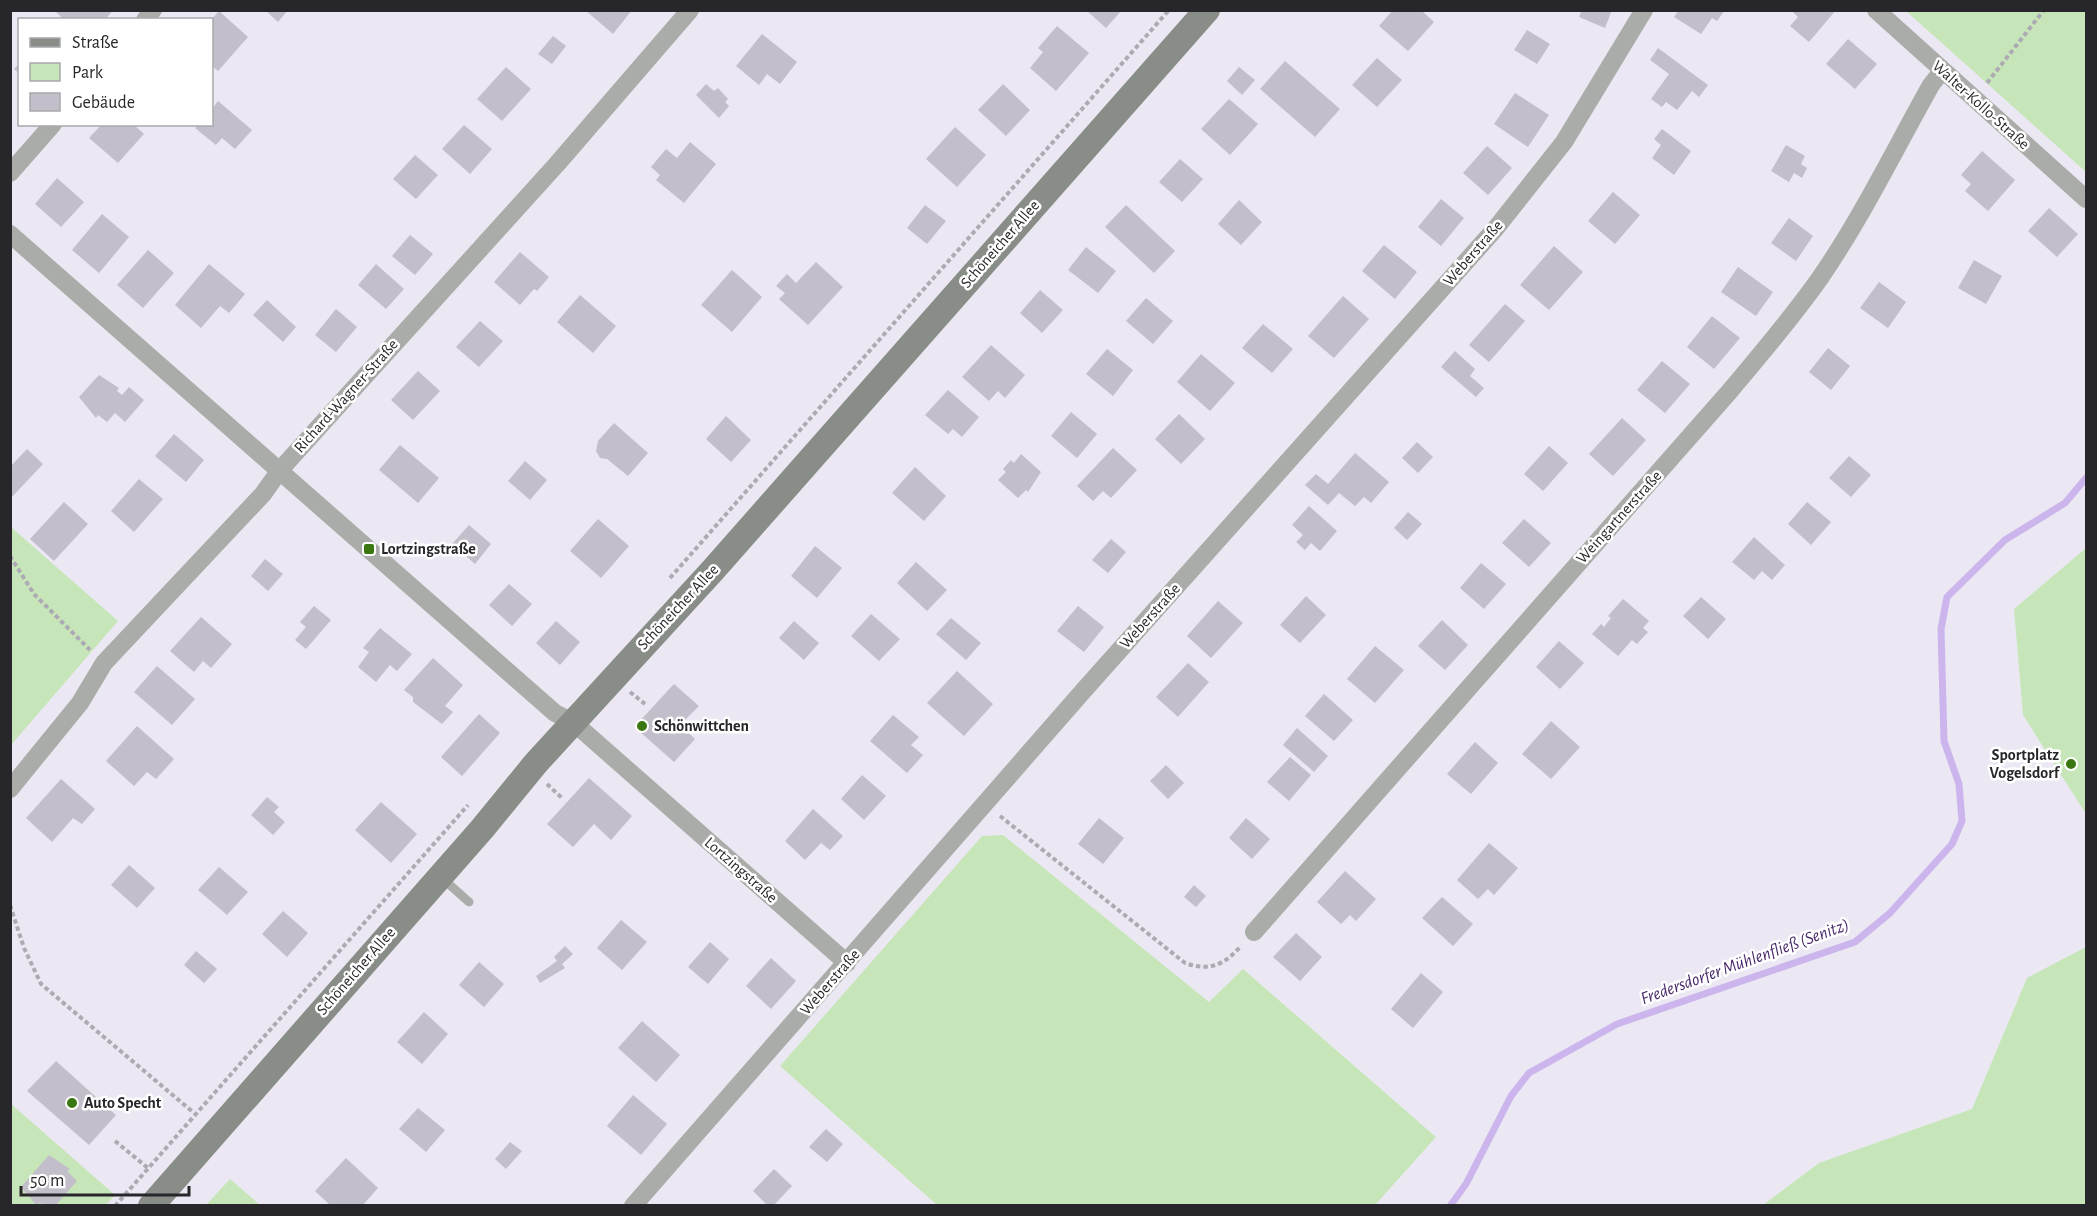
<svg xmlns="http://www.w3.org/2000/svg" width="2097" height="1216" font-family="'Alegreya Sans',sans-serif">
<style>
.green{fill:#c6e6b9}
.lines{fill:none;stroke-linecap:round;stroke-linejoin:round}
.stream{stroke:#ccb5ed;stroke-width:7}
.building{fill:#c3bfca}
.path{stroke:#adaab3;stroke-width:4;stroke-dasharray:4.5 3;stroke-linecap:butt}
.lane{stroke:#a9aca8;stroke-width:9}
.street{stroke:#a9aca8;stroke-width:18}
.secondary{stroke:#898d87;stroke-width:26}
.poi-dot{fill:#3a7711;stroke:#fff;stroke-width:2}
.labels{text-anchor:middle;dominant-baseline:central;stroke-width:5;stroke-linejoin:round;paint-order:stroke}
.street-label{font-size:16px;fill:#27262a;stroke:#fff}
.poi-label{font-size:16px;font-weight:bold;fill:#27262a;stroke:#fff;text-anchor:start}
.water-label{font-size:18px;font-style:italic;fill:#48296a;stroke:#fff}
</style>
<rect width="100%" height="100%" fill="#ece8f3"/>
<g class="green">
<polygon points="1906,11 2086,11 2086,172"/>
<polygon points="11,527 118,621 11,745"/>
<polygon points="2086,548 2086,814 2023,715 2014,609"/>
<polygon points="1003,835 1209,1002 1243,969 1436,1137 1375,1205 937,1205 780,1066 982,836"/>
<polygon points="2086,947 2086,1205 1763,1205 1819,1163 1972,1109 2027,978"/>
<polygon points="10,1103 115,1195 106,1205 11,1205"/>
<polygon points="230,1179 260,1205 206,1205"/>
</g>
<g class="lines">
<polyline class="stream" points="1450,1206 1466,1184 1511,1096 1529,1073 1617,1024 1855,942 1890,913 1952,844 1962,821 1959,784 1944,741 1941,629 1947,597 2005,540 2065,503 2086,478"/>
</g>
<g class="building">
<polygon points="58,10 113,10 105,20 64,20 56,12"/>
<polygon points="265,10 288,10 278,22"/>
<polygon points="585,10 632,10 613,34"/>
<polygon points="1086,10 1122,10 1106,28"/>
<polygon points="1393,10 1421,10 1434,22 1408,51 1379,26"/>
<polygon points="1582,10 1612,10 1605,28 1579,17"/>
<polygon points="1679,10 1725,10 1717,21 1712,18 1701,34 1674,17"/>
<polygon points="1791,10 1836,10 1809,42 1790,26 1798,17"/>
<polygon points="219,11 248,37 218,71 212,66 212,19"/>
<polygon points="1057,26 1089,53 1056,91 1030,68 1043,52 1038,48"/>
<polygon points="1527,30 1550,44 1537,64 1514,50"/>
<polygon points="762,34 797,62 780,84 767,74 759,85 736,66"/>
<polygon points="553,36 566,46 552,64 538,54"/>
<polygon points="1848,39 1877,64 1855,89 1826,64"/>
<polygon points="1658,48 1708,85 1699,97 1692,91 1677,110 1666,102 1662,107 1651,99 1669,74 1650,60"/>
<polygon points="1377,58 1402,80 1377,107 1352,85"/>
<polygon points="1285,61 1340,109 1315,137 1260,89"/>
<polygon points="20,63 20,74 14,69"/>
<polygon points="506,67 531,89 502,121 477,99"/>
<polygon points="1239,67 1255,80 1242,95 1227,81"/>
<polygon points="706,84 714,91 718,88 728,99 725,102 729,106 719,118 696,95"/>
<polygon points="1003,84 1030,110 1006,136 978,110"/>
<polygon points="1515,93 1549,115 1528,147 1494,124"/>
<polygon points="1229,99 1258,124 1230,155 1201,129"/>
<polygon points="218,101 252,130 235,149 222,138 216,145 195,128 199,124 212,124 212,109"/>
<polygon points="102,124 133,124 144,134 118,163 89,138"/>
<polygon points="464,125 492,149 470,174 442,149"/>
<polygon points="955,127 986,155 957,187 926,159"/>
<polygon points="1662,129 1691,151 1674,175 1652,158 1661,145 1654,139"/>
<polygon points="690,142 716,164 684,203 656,180 660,175 651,167 666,149 677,158"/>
<polygon points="1786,145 1805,156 1801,164 1807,168 1802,178 1794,173 1789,182 1771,171"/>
<polygon points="1487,146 1512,168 1488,195 1463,173"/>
<polygon points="1982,151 2015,180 1988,211 1965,191 1971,184 1961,175"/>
<polygon points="415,155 438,175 416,199 393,179"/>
<polygon points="1180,159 1203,179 1182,202 1159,182"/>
<polygon points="57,178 84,202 61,227 35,204"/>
<polygon points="1613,192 1640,215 1615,244 1588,221"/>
<polygon points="1441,199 1464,218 1441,246 1418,227"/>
<polygon points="1239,200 1262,222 1241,245 1218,224"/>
<polygon points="925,205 946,221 927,244 907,228"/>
<polygon points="1126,205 1175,251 1154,273 1105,227"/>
<polygon points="2049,208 2078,234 2057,257 2028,231"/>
<polygon points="102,214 129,237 99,273 72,250"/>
<polygon points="1789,218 1813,236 1796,261 1771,243"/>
<polygon points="410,235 433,254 415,275 392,256"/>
<polygon points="1384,245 1417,272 1395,299 1362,271"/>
<polygon points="1554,246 1583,272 1549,310 1520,285"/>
<polygon points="1086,247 1116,271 1098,293 1068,270"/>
<polygon points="148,250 174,273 143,308 117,285"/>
<polygon points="520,252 549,277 537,291 534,289 520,305 494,282"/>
<polygon points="1974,260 2002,276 1986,304 1958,288"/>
<polygon points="816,262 843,287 808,325 779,299 785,293 776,286 787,274 796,283"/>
<polygon points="209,264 245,294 229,313 220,306 201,328 175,305"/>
<polygon points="376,264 404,289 386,309 358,285"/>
<polygon points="1738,267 1773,292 1756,316 1721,292"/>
<polygon points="732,270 762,297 732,332 701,305"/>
<polygon points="1879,282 1906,302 1888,328 1860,308"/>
<polygon points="1040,290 1063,310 1042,333 1020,313"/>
<polygon points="580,295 616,326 593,353 557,322"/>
<polygon points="1343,296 1369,319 1334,358 1308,336"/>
<polygon points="1146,298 1173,321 1153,344 1126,321"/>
<polygon points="267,300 296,327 283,342 253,315"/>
<polygon points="1505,304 1525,321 1489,362 1469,345"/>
<polygon points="336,309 357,327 336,352 315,335"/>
<polygon points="1712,316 1740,338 1714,369 1687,347"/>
<polygon points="480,321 503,341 479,367 456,347"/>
<polygon points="1263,324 1293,349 1272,373 1242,348"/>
<polygon points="991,345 1025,375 1005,398 998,391 989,401 962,377"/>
<polygon points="1828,348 1850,366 1831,390 1809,372"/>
<polygon points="1107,349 1133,370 1113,396 1086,374"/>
<polygon points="1455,351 1475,369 1470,376 1484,388 1476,397 1441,367"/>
<polygon points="1201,354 1235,383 1210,411 1177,382"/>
<polygon points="1662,361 1690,384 1665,413 1637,390"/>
<polygon points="418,371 440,391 413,420 391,400"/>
<polygon points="99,375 119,388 117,391 122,395 129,387 144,400 125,422 115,413 107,422 98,415 96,418 79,397"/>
<polygon points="948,390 979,417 962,437 953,429 948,434 925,415"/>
<polygon points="1071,412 1097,434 1077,458 1051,436"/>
<polygon points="1179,414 1205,439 1181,464 1155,439"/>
<polygon points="726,416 751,440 731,462 706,439"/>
<polygon points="1622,418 1646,440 1613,476 1589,454"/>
<polygon points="614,423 648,453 628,476 607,459 600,458 596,451 598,441"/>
<polygon points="174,434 204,460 186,482 155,456"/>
<polygon points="1417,442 1433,457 1418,473 1402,458"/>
<polygon points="400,445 439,478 418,503 379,470"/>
<polygon points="1549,446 1568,463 1543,491 1524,474"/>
<polygon points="1113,448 1137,470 1111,498 1103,491 1093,501 1077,486"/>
<polygon points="27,449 43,464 10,499 10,467"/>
<polygon points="1355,453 1389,482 1371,503 1364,497 1355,506 1339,493 1328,505 1305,485 1316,474 1328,484"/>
<polygon points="1021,454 1041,472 1028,492 1026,490 1018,498 998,480 1006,472 1003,469 1011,460 1014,463"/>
<polygon points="1849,456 1871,475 1851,497 1829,478"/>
<polygon points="525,461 547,480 530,500 508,481"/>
<polygon points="915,467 946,496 924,521 892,493"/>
<polygon points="139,479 163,499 134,532 111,511"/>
<polygon points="64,502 88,524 54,561 30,539"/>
<polygon points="1807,502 1831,522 1811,545 1788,524"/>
<polygon points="1309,506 1337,531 1320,551 1311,543 1305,550 1296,542 1303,535 1292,525"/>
<polygon points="1408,512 1422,524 1407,540 1394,528"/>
<polygon points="598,519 629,546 601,578 570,551"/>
<polygon points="1524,519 1551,543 1529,567 1502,543"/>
<polygon points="469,525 491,544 475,564 452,544"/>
<polygon points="1754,537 1785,565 1772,580 1762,571 1754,580 1732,562"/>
<polygon points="1111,539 1126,552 1108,573 1092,560"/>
<polygon points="815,546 842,568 817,598 791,576"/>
<polygon points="265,559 283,574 268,591 251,576"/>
<polygon points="916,562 947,590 927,611 897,583"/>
<polygon points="1481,563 1506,584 1484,609 1460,588"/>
<polygon points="509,584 532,604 512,626 489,605"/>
<polygon points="1306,596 1326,615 1300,643 1280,625"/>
<polygon points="1701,597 1726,619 1708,639 1683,616"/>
<polygon points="1623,599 1649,621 1643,628 1648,632 1637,644 1632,640 1618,656 1592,634 1601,624 1604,627 1611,618 1608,616"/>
<polygon points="1218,601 1243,623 1211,658 1187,636"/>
<polygon points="314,606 331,620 306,649 295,640 306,627 300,622"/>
<polygon points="1078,606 1104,627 1084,652 1057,631"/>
<polygon points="871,614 900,639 879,661 851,636"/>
<polygon points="201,617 232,644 211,668 203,661 194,672 170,651"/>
<polygon points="951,618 981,643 966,660 936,634"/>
<polygon points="1442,620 1468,645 1445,670 1418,646"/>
<polygon points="556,621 580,642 560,665 536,643"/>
<polygon points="794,621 819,643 804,660 779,638"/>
<polygon points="380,628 412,654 397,671 390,665 376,682 358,667 369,652 363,648"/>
<polygon points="1559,641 1584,663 1560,689 1536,667"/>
<polygon points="1375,646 1404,670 1375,703 1347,679"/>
<polygon points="433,658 463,685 445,706 453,712 442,724 413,702 413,697 404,690"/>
<polygon points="1188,663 1209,682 1178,717 1156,697"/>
<polygon points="157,666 195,699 172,725 134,692"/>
<polygon points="957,671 993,704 964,736 927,703"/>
<polygon points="674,684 699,706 680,725 695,739 674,762 639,731 637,724"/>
<polygon points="1324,694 1353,720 1334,741 1305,716"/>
<polygon points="479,714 500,733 462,776 441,757"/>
<polygon points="893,715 919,737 911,745 923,755 907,773 870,741"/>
<polygon points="1551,721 1580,747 1551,779 1522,754"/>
<polygon points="137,726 174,759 156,779 147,772 134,786 106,761"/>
<polygon points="1297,728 1328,756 1314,772 1283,745"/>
<polygon points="1475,742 1498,763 1471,794 1447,774"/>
<polygon points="1290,757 1311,775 1289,801 1267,782"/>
<polygon points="1166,765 1184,783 1168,799 1150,781"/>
<polygon points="862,775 886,796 864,820 841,799"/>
<polygon points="589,778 632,816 611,840 594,824 573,847 547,824"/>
<polygon points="61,779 95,809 82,824 73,818 52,842 26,818"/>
<polygon points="267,797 279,807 274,812 285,822 273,835 251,815"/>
<polygon points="381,802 417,834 391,863 355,830"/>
<polygon points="813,809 843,836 830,850 821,843 805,860 785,841"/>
<polygon points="1099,818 1124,838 1103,864 1078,844"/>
<polygon points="1246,818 1270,839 1252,859 1229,838"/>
<polygon points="1489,843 1518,868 1494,895 1488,889 1478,899 1457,880"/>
<polygon points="129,865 155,888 137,908 111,885"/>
<polygon points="219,867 248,892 227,915 198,890"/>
<polygon points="1345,871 1376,899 1356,921 1350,915 1341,924 1317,902"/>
<polygon points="1194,885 1206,896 1196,907 1184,897"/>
<polygon points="1442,897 1473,924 1453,946 1422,918"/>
<polygon points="283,911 308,933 287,957 262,934"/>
<polygon points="621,920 647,942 622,970 597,948"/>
<polygon points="1296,933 1322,957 1300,981 1273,957"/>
<polygon points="710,942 729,959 708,984 688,967"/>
<polygon points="565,946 573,954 562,964 565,968 540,983 536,976 557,961 554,957"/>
<polygon points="196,951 217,969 204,983 184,965"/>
<polygon points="771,958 796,981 771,1009 746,986"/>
<polygon points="479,962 504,984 484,1007 459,985"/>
<polygon points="1421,973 1443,992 1413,1028 1391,1009"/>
<polygon points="424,1012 448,1034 422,1064 397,1042"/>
<polygon points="642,1021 680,1055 656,1082 618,1048"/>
<polygon points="56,1061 116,1115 89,1145 27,1091"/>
<polygon points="633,1095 667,1124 641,1155 607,1126"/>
<polygon points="418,1108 445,1130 426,1152 399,1129"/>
<polygon points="826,1129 843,1144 827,1162 809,1147"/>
<polygon points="510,1142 522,1151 506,1169 495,1159"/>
<polygon points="49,1155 70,1169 67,1171 77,1181 55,1206 39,1203 37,1206 21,1187"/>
<polygon points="346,1158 378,1188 362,1206 331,1206 315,1191"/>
<polygon points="774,1169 792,1186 773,1206 768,1206 753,1191"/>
</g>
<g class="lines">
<g class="path">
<polyline points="1987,83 2044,10"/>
<polyline points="10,556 34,594 90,650"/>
<polyline points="670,578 1169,10"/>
<polyline points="630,692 645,704"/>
<polyline points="547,784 562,798"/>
<path d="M1000,816L1185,963C1210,972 1225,964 1241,946"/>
<polyline points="10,882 10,883"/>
<polyline points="10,905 24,948 41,984 194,1113"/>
<polyline points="115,1141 148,1168"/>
<polyline points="115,1206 468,805"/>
</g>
<polyline class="lane" points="442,878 469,902"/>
<g class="street">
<polyline points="1876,10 2086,199"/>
<polyline points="145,20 153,10"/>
<polyline points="10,173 53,124"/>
<polyline points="10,234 555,713 573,722 847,963"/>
<polyline points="10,789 80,703 104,663 263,494 280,470 557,164 690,10"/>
<path d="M1254,932L1729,392C1760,355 1792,318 1820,278C1862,217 1895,149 1931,85L1942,71"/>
<polyline points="633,1206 1084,690 1496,228 1564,142 1644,10"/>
</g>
<polyline class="secondary" points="151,1206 482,829 536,763 713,570 1207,10"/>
</g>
<g class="poi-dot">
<rect x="363" y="543" width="12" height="12" rx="3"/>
<circle cx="642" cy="726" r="6"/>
<circle cx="2071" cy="764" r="6"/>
<circle cx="72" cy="1103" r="6"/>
</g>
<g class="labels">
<g class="street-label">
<text transform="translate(1981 105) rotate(42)">Walter-Kollo-Straße</text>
<text transform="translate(1000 244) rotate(-49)">Schöneicher Allee</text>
<text transform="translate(1473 253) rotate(-49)">Weberstraße</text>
<text transform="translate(346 396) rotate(-48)">Richard-Wagner-Straße</text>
<text transform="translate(1619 517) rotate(-48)">Weingartnerstraße</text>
<text transform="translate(678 607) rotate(-47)">Schöneicher Allee</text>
<text transform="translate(1150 616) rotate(-48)">Weberstraße</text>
<text transform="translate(741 870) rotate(41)">Lortzingstraße</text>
<text transform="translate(356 971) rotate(-49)">Schöneicher Allee</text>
<text transform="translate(830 982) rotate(-49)">Weberstraße</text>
</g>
<g class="poi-label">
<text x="381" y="549">Lortzingstraße</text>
<text x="654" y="726">Schönwittchen</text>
<text x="2059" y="755" text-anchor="end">Sportplatz<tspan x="2059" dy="18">Vogelsdorf</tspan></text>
<text x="84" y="1103">Auto Specht</text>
</g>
<g class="water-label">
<text transform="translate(1745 962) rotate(-20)">Fredersdorfer Mühlenfließ (Senitz)</text>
</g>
</g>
<rect width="2097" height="1216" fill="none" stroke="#27262a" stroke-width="24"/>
<rect x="18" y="18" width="195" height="108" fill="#ffffff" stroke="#a9a8aa" stroke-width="1.5"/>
<rect x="30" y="38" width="30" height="9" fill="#898d87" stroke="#a9a8aa" stroke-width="1.5"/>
<text x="72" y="48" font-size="18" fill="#27262a">Straße</text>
<rect x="30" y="63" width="30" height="18" fill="#c6e6b9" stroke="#a9a8aa" stroke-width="1.5"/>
<text x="72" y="78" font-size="18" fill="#27262a">Park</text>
<rect x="30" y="93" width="30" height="18" fill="#c3bfca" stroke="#a9a8aa" stroke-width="1.5"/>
<text x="72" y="108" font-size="18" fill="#27262a">Gebäude</text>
<path d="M21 1186v9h168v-9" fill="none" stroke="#27262a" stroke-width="3"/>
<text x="30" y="1186" font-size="18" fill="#27262a" stroke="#ffffff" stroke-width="4.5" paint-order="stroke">50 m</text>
</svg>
